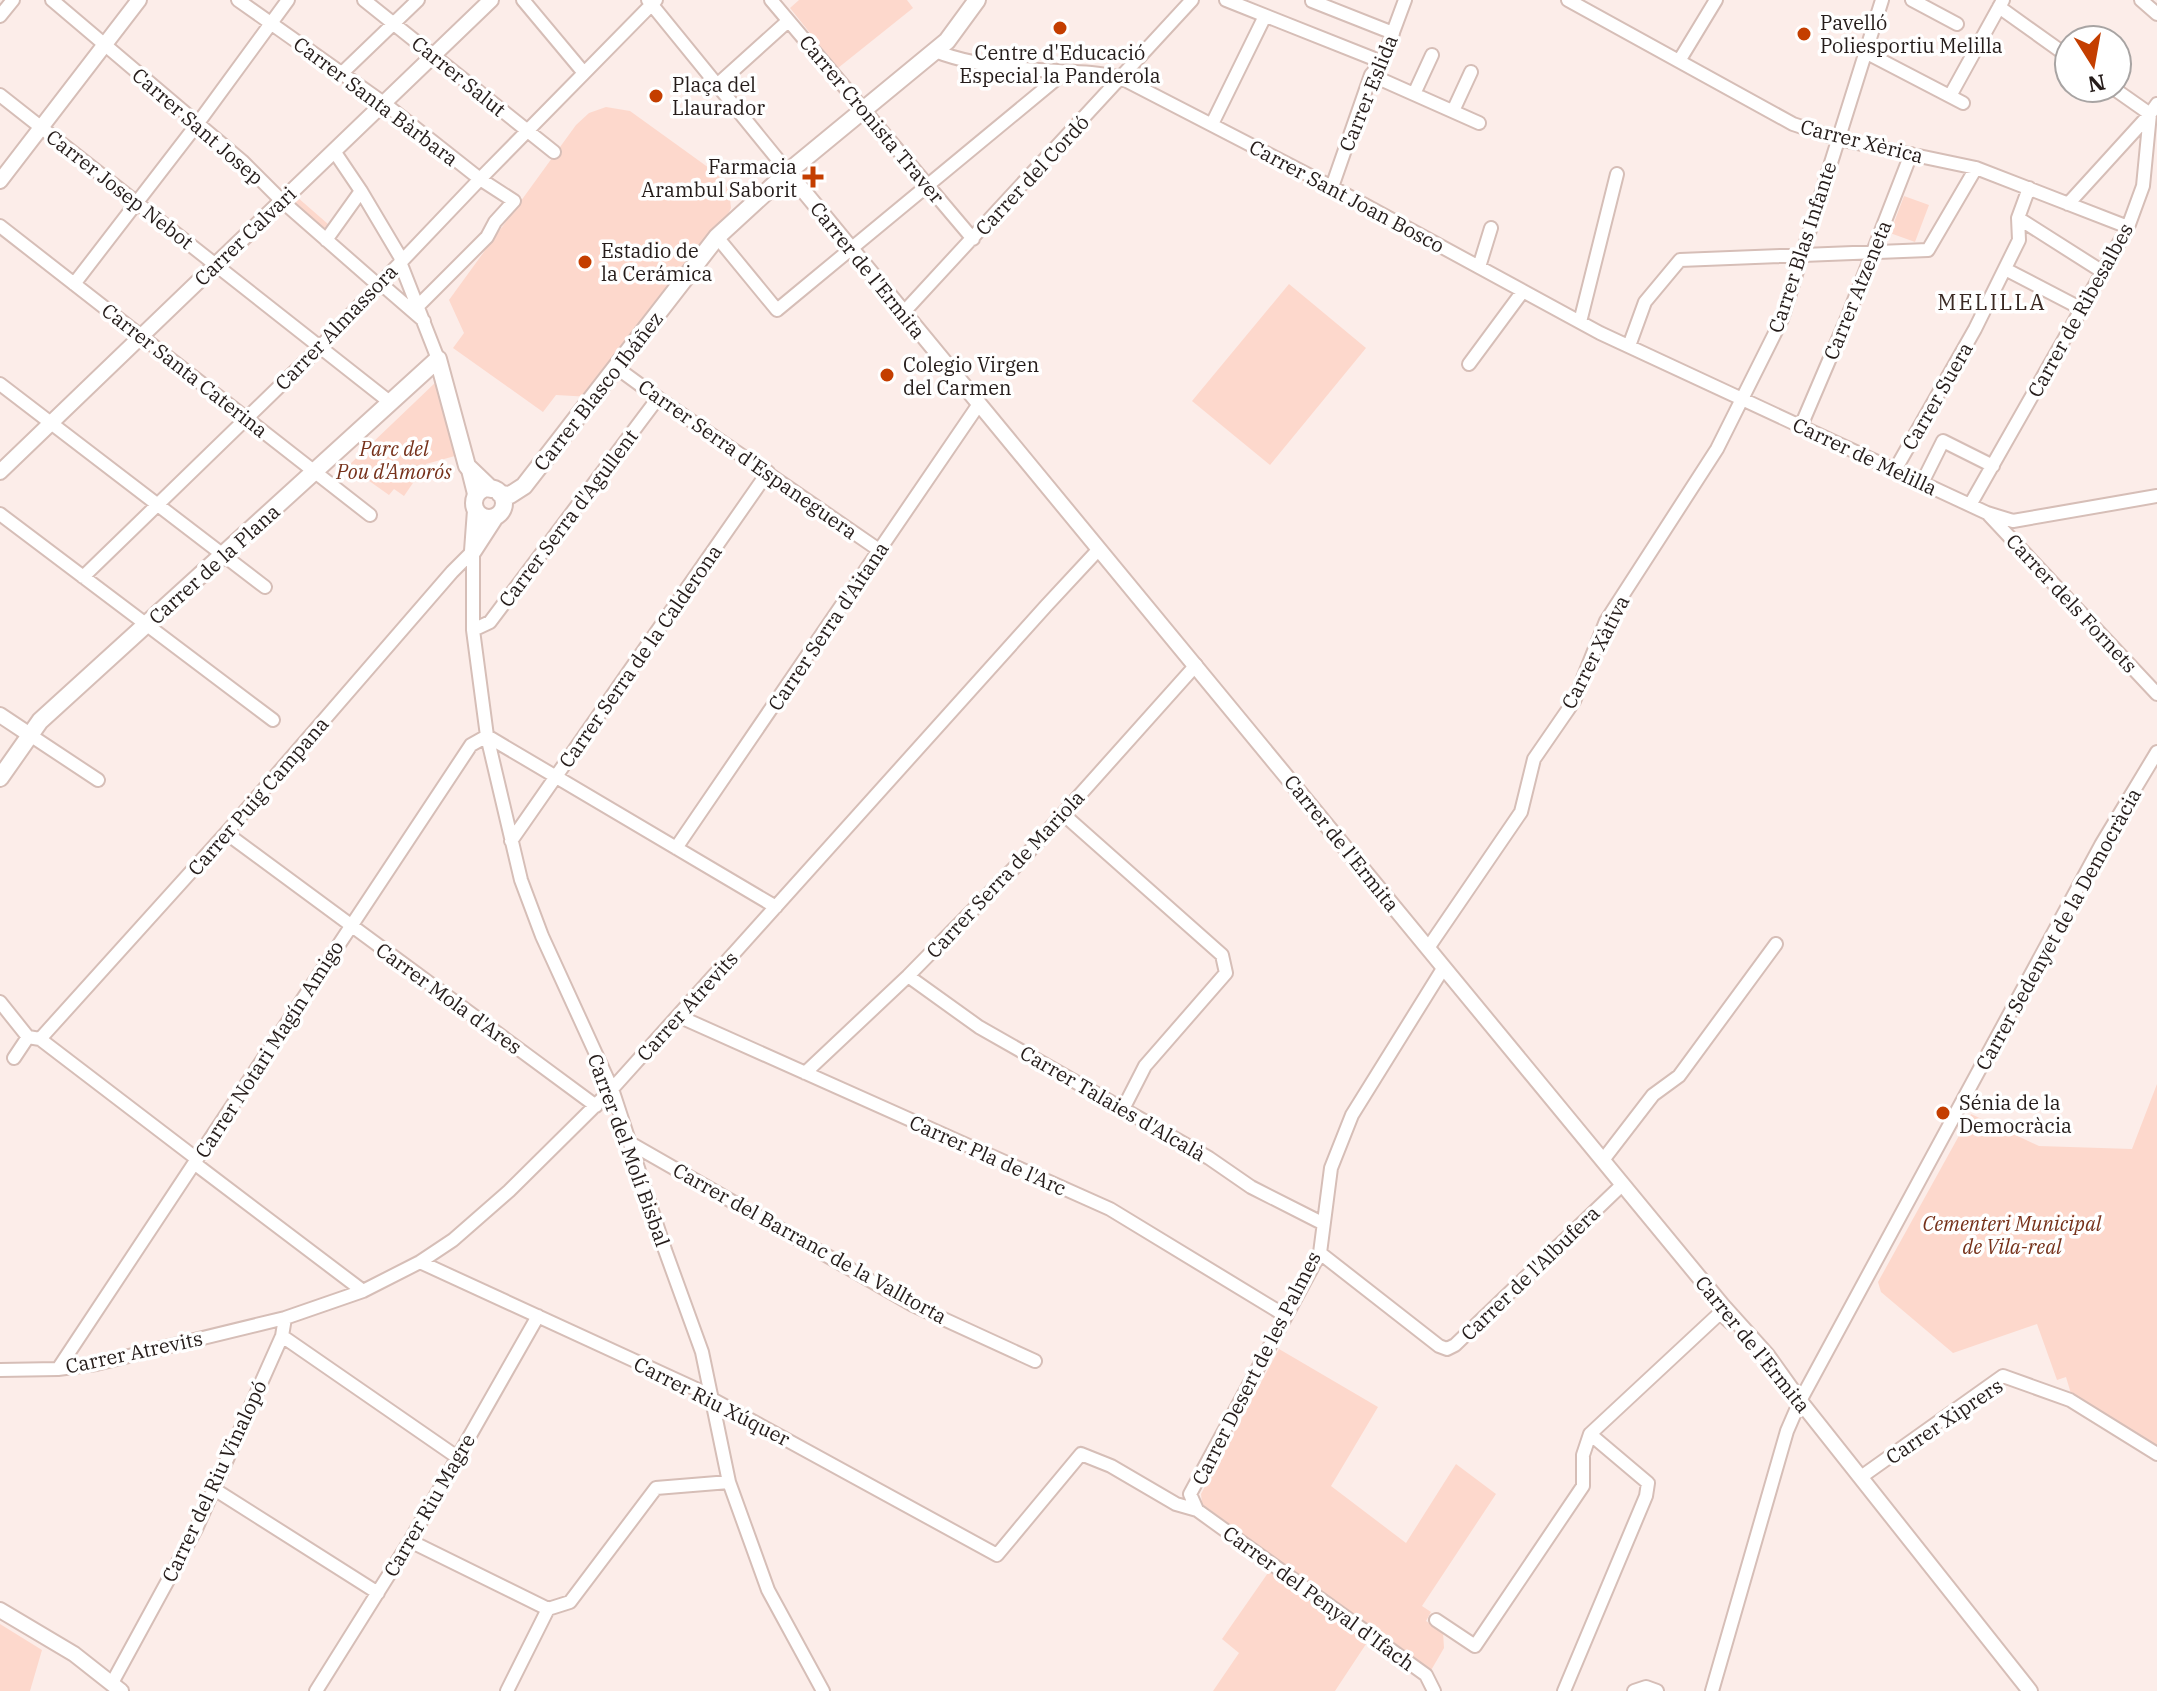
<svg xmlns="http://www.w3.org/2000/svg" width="2157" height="1691" font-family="'IBM Plex Serif',serif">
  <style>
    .green { fill: #fdd8cc }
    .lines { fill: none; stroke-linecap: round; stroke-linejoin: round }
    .minor-casing { stroke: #d6beb7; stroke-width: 16 }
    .tertiary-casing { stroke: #d6beb7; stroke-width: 18 }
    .secondary-casing { stroke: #d6beb7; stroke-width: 20 }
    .minor { stroke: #fff; stroke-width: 12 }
    .tertiary { stroke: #fff; stroke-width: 14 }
    .secondary { stroke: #fff; stroke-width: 16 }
    .poi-dot { fill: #c43e00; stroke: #fff; stroke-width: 3 }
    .labels { text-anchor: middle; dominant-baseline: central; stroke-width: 7; stroke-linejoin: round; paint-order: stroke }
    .poi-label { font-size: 20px; fill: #251c1a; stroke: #fff; text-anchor: start }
    .street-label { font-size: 20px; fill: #251c1a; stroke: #fff }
    .park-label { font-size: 20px; font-style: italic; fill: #76311a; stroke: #fff }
    .neighbourhood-label { font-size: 22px; letter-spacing: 2px; fill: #3a2923; stroke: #fff }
  </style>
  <rect width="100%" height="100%" fill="#fcede9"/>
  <path class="green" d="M799,0H907L913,8L838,68L790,8Z
    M606,107L630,111L716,173L729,190L731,208L723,225L591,397L556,395L543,412L453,348L464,333L449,300L576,125L589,113Z
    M1904,196L1929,205L1915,242L1890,233Z
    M297,197L328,224L323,232L293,204Z
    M1289,284L1366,348L1270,465L1192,401Z
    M437,381L455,456L426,464L404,496L394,489L389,495L348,466Z
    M2157,1084V1450L2072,1397L2066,1377L2057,1380L2037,1324L1953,1353L1881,1292L1878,1282L1971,1114L2039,1146L2132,1149Z
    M1279,1349L1378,1407L1331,1486L1406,1543L1456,1464L1496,1494L1422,1606L1431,1612L1426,1621L1443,1632L1444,1648L1430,1672L1202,1504L1201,1494Z
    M1270,1570L1368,1641L1335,1691H1213L1239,1653L1222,1639Z
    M0,1624L42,1650L30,1691H0Z"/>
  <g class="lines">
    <g class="minor-casing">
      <path id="minor" d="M52,0L242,161L282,201L378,285L387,289L424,321
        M238,0L385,104L480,179L514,201L495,222L487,237L418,306
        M364,0L554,152
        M523,0L584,73
        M648,0L788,172
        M771,0L973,239
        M1226,0L1382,62
        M1568,0L1793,124L1838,139L1976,168L2128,227
        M1912,0L1957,24
        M2141,0L2157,14
        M1312,1L1393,33
        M1999,7L2069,57
        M0,16L13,0
        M935,51C968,64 1004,68 1039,70C1067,72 1094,71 1121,78L1332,187L1600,333L1987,513L2013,521L2157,496
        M1865,52L1963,103
        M1679,61L1716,0
        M341,74L418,0
        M1371,75L1479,123
        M717,85L788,21
        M1414,94L1432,55
        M0,95L391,403
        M1950,96L2003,0
        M1453,111L1471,72
        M1212,124L1265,16
        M334,151L361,191L402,260
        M1332,187L1371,75L1382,62L1405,0
        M2068,204L2150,114L2113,88
        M2018,218L2103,272
        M0,226L370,515
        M717,237L777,310L1066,71
        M326,240L361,191
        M400,262L438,359
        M1479,267L1491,228
        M2005,269L2082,309
        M74,284L198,123L288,0
        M903,313L1192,0
        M1580,322L1617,174
        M1629,346L1645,302L1680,260L1928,250L1976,168
        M1469,364L1523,291
        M617,368L658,398L879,550
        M0,384L265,587
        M1801,426L1848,316L1911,154
        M467,466L475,498
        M1895,470L1975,329L2019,240L2018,218L2029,188
        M1922,483L1943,441L1993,466
        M1970,505L2128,227L2143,186L2150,114L2157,104
        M0,514L273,720
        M1989,515L2157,694
        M473,551V630L487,736L521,880L542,936L612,1089L665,1250L702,1352L729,1482L768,1590L823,1691
        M83,577L320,347L480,179L656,0
        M473,630L490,622L658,398
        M30,735L98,780
        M1063,814L1222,955L1226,973L1145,1066L1123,1109
        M226,833L596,1106
        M511,841L768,472
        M676,848L979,404
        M1428,948L1521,812L1534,759L1574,701L1606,621L1717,449L1782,319L1882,0
        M908,976L979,1027L1209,1158L1251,1187L1322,1223
        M0,1002L28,1037L40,1039L197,1159
        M678,1016L1110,1209L1286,1316
        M40,1039L226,833L452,572L473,551
        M14,1058L28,1037
        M805,1073L908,976L1018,864L1196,665
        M630,1143L913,1305L1035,1361
        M1603,1160L1653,1095L1679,1076L1776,944
        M194,1163L363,1291
        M1320,1253L1439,1346L1447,1349L1455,1345L1623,1184
        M420,1262L696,1389L712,1399L997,1555L1081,1454L1111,1466L1176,1504L1197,1510L1426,1675L1434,1691
        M282,1336L457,1457
        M58,1369L471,745L487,736L776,907
        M0,1370L58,1369L96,1364L285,1318L363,1291L420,1262L453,1240L509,1191L612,1089L1046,606L1099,549
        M1861,1477L2003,1376L2070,1400L2157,1454
        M214,1489L378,1593
        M1197,1510L1190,1494L1320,1253L1331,1168L1352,1115L1444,967
        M410,1541L548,1609
        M1436,1620L1475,1646L1583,1486V1455L1590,1434L1720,1313L1731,1323
        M112,1683L196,1529L282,1336L285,1318
        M316,1691L410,1541L538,1316
        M507,1691L548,1609L570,1602L656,1488L729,1482
        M1564,1691L1646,1496L1648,1483L1590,1434
        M1634,1691L1646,1687L1657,1691
        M1712,1691L1787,1431L1800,1401L2101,845L2157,752"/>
    </g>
    <g class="tertiary-casing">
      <path id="tertiary" d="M788,172L1722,1305L1767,1355L1800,1401L2030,1691
        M0,181L139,0
        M0,472L491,0
        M0,715L30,735
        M0,1610L74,1654L121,1691"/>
    </g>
    <g class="secondary-casing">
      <path id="secondary" d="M474 503a15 15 0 1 1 30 0a15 15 0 1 1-30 0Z
        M500,494L510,495L524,486L717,237L788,172L947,41L977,0
        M476,510L473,551L495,517
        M0,778L40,721L438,359L467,466L491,489"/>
    </g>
    <use href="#minor" class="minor"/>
    <use href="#tertiary" class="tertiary"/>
    <use href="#secondary" class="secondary"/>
  </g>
  <g class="poi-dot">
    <circle cx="1060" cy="28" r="8"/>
    <circle cx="1804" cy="34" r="8"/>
    <circle cx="656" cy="96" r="8"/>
    <path d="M809 165h8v8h8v8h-8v8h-8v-8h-8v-8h8z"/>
    <circle cx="585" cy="262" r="8"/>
    <circle cx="887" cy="375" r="8"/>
    <circle cx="1943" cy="1113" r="8"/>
  </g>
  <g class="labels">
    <g class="poi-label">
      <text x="1820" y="22">Pavelló<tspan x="1820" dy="23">Poliesportiu Melilla</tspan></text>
      <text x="1060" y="52" text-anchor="middle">Centre d'Educació<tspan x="1060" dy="23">Especial la Panderola</tspan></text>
      <text x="672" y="84">Plaça del<tspan x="672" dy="23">Llaurador</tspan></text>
      <text x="797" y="166" text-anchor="end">Farmacia<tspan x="797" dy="23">Arambul Saborit</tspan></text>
      <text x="601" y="250">Estadio de<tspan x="601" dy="23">la Cerámica</tspan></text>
      <text x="903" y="364">Colegio Virgen<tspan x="903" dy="23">del Carmen</tspan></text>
      <text x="1959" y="1102">Sénia de la<tspan x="1959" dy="23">Democràcia</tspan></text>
    </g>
    <g class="street-label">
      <text transform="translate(459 76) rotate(39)">Carrer Salut</text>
      <text transform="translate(1368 93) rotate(-68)">Carrer Eslida</text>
      <text transform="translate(376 101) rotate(37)">Carrer Santa Bàrbara</text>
      <text transform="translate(872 119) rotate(50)">Carrer Cronista Traver</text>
      <text transform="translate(198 126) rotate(41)">Carrer Sant Josep</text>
      <text transform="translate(1862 141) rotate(14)">Carrer Xèrica</text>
      <text transform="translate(1032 175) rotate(-47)">Carrer del Cordó</text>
      <text transform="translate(120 189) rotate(38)">Carrer Josep Nebot</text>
      <text transform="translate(1347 196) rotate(28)">Carrer Sant Joan Bosco</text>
      <text transform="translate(245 236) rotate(-44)">Carrer Calvari</text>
      <text transform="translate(1802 247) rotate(-72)">Carrer Blas Infante</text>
      <text transform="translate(868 270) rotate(51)">Carrer de l'Ermita</text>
      <text transform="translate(1857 290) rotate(-68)">Carrer Atzeneta</text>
      <text transform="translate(2080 310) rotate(-61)">Carrer de Ribesalbes</text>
      <text transform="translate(336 327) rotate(-46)">Carrer Almassora</text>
      <text transform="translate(185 370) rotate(38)">Carrer Santa Caterina</text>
      <text transform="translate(598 391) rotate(-52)">Carrer Blasco Ibáñez</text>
      <text transform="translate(1937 396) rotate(-60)">Carrer Suera</text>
      <text transform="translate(1865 456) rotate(25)">Carrer de Melilla</text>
      <text transform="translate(748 459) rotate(35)">Carrer Serra d'Espaneguera</text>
      <text transform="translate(568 518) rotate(-53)">Carrer Serra d'Agullent</text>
      <text transform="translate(214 564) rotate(-42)">Carrer de la Plana</text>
      <text transform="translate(2072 603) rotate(47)">Carrer dels Fornets</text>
      <text transform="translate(828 626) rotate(-56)">Carrer Serra d'Aitana</text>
      <text transform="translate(1595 652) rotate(-63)">Carrer Xàtiva</text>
      <text transform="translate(640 656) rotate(-55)">Carrer Serra de la Calderona</text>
      <text transform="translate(258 796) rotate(-49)">Carrer Puig Campana</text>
      <text transform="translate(1342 843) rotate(51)">Carrer de l'Ermita</text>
      <text transform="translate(1005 874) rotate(-47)">Carrer Serra de Mariola</text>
      <text transform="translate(2058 929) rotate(-61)">Carrer Sedenyet de la Democràcia</text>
      <text transform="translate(449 998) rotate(36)">Carrer Mola d'Ares</text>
      <text transform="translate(687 1006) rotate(-48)">Carrer Atrevits</text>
      <text transform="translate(269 1049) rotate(-57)">Carrer Notari Magín Amigo</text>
      <text transform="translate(1113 1103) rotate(30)">Carrer Talaies d'Alcalà</text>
      <text transform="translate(629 1150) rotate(70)">Carrer del Molí Bisbal</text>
      <text transform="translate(988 1155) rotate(24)">Carrer Pla de l'Arc</text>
      <text transform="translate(810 1243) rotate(29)">Carrer del Barranc de la Valltorta</text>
      <text transform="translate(1530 1273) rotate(-44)">Carrer de l'Albufera</text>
      <text transform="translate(1753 1344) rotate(51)">Carrer de l'Ermita</text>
      <text transform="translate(134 1352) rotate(-12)">Carrer Atrevits</text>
      <text transform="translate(1256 1368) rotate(-63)">Carrer Desert de les Palmes</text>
      <text transform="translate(712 1401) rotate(27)">Carrer Riu Xúquer</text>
      <text transform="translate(1944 1421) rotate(-34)">Carrer Xiprers</text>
      <text transform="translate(214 1481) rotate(-65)">Carrer del Riu Vinalopó</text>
      <text transform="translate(429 1505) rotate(-60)">Carrer Riu Magre</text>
      <text transform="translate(1319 1598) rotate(36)">Carrer del Penyal d'Ifach</text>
    </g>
    <g class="park-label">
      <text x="394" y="448">Parc del<tspan x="394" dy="23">Pou d'Amorós</tspan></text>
      <text x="2012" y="1223">Cementeri Municipal<tspan x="2012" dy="23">de Vila-real</tspan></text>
    </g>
    <g class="neighbourhood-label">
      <text x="1992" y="301">MELILLA</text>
    </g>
  </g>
  <g transform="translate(2093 64) rotate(169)"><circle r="38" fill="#ffffff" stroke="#a8a4a3" stroke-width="2"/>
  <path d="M0-6L14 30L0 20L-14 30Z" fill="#c43e00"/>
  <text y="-12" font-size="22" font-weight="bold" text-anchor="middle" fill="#251c1a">N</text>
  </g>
</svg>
